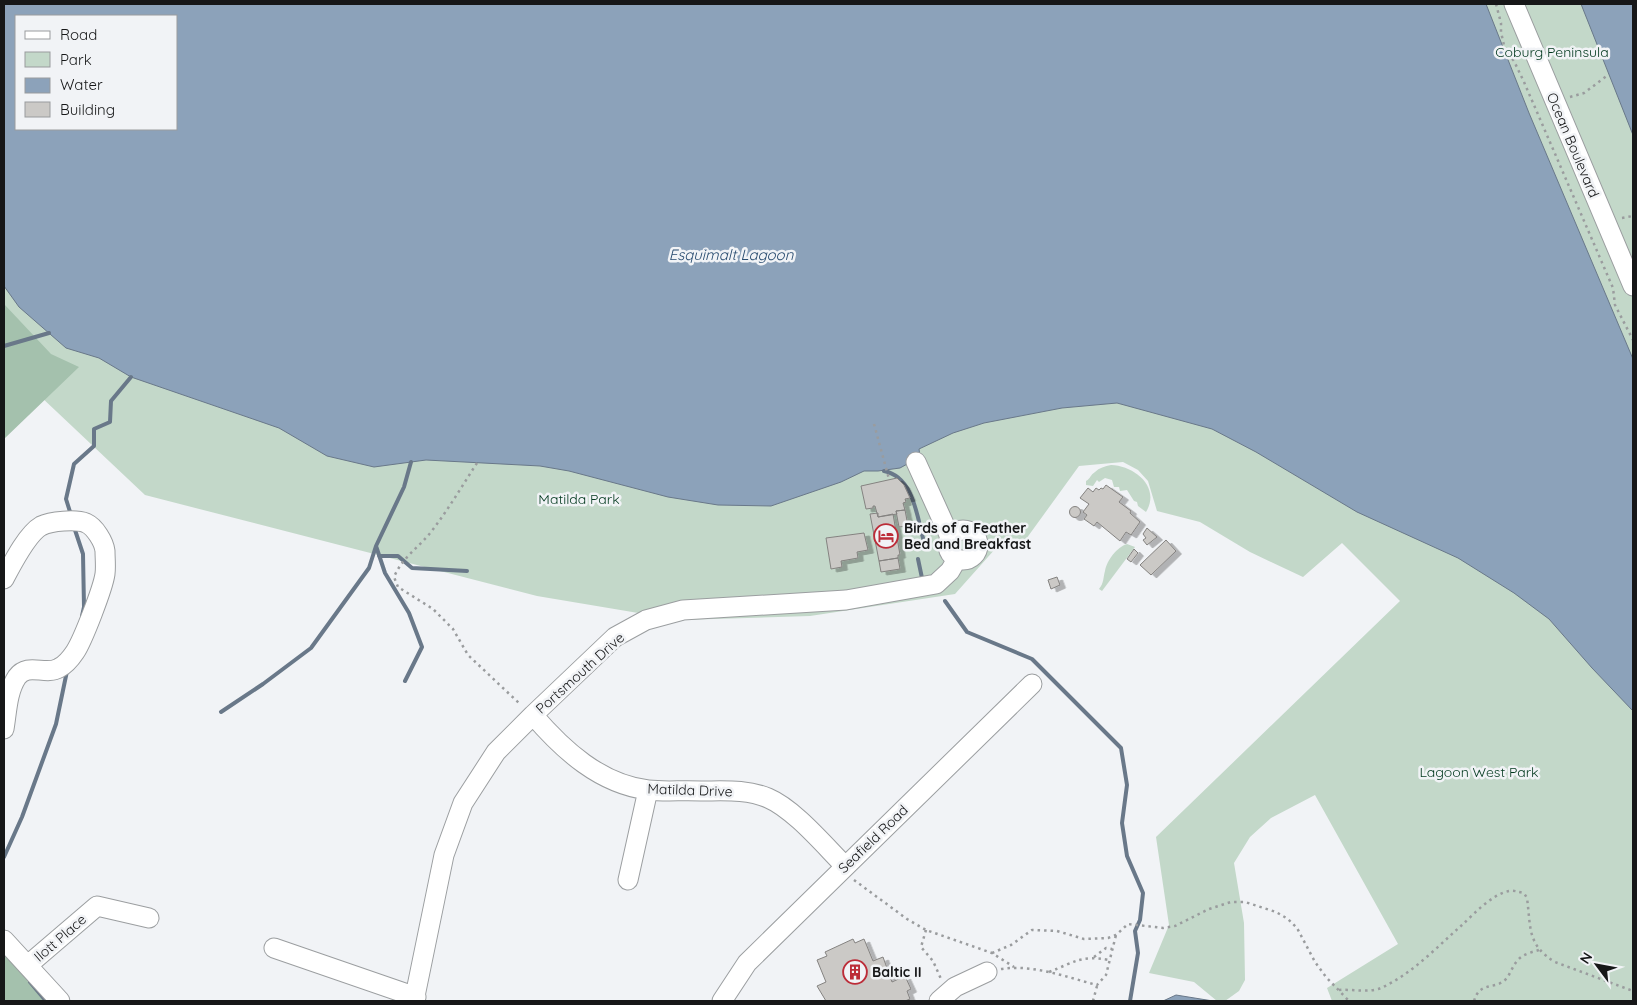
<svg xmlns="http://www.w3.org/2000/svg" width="1637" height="1005" font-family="Quicksand,sans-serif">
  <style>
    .green { fill: #c3d8c9; fill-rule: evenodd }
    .forest { fill: #a4c1ad }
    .water { fill: #8ca2ba; stroke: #697889; fill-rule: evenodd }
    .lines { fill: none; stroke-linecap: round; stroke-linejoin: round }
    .stream { stroke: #697889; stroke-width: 4 }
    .building { fill: #cbc9c6; stroke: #848280; filter: url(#shadow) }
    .minor-casing { stroke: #9b9ea0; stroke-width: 21 }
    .path { stroke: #9a9c9e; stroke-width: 2.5; stroke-dasharray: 2.5 4; stroke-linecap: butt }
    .minor { stroke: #fff; stroke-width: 19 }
    .labels { text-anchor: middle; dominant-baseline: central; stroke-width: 5; stroke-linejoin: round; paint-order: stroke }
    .park-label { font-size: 14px; fill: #01381d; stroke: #f1f3f6 }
    .street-label { font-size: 14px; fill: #161718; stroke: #f1f3f6 }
    .poi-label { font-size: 14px; font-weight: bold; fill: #161718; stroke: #f1f3f6; text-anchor: start }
    .water-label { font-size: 15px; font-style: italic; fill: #294c70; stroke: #f1f3f6 }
  </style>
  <defs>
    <filter id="shadow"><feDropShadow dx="5.5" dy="3" stdDeviation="0" flood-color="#0004"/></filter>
  </defs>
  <rect width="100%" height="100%" fill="#f1f3f6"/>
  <path class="green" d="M4,4H1633V1001H1332L1327,988L1398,944L1315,795L1271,818L1250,837L1234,863L1244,923L1245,980L1239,991L1225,1001H1217L1194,982L1149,973L1169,925L1156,837L1400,601L1342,543L1303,577L1250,552L1200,522L1157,511L1148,481L1138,470L1123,462L1079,466L1021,546L996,548L955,594L810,616L680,620L537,596L145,495L4,362ZM16,16H176V129H16Z
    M1111,465C1135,466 1161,487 1146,512L1138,506L1137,502L1134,501L1127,490L1120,491L1119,487H1114L1112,480L1105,478L1099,482L1097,480L1093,486L1086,485V481C1091,478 1090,475 1095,472C1099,468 1105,466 1111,465Z
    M1127,544L1135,547L1102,591L1099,589C1104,583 1103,578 1105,571C1107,560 1117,547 1127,544Z"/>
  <path class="forest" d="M4,304L51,354L79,367L4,439Z
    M4,953L51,1001H4Z"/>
  <path class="water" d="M4,4H1486L1529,113L1633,359V711L1592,668L1549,619L1514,593L1458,558L1357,512L1256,452L1212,429L1117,403L1062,408L984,423L953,433L919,449L920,457L900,468L878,471H864L841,482L771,506L718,505L668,497L569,471L540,466L426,460L374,467L327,456L279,428L131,377L99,358L66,348L19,307L4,286ZM16,16H176V129H16Z
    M1581,4H1633V135Z
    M1176,995L1213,1001H1163Z"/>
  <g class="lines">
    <path class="stream" d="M4,346L49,333
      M884,471C914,477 917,517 924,542
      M71,515L66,499L74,464L94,446V429L110,422L111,401L131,377
      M74,527L83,554L84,607L82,616
      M379,556H398L412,568L467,571
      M918,559L922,578
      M945,601L967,632L1032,659L1121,748L1127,785L1122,823L1127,856L1143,893L1140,920L1135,931L1138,953L1130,1001
      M405,681L422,647L409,613L385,573L376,546L404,487L411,462
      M221,712L263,684L311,648L369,568L376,546
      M4,857L22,817L56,724L67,671
      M30,982L46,1001"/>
  </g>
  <path class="building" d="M897,478L904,485L910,498L905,499L906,502L903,503L905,510L896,511L897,514L878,517L875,506H873V508L866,509L861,486Z
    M1106,485L1123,497L1119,502L1131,511L1130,513L1140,522L1131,535L1126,532L1120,541L1097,522L1094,526L1084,519L1087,515L1083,512L1089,504L1080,498L1088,488L1093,492L1096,488L1099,490L1101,488L1103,489Z
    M1069.5 512a5.5 5.5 0 1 1 11 0a5.5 5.5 0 1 1-11 0Z
    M905,510L908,526L899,527L896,511Z
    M878,513V517L893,514L900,555H898V558L879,561L870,514Z
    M1147,528L1157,537L1147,545L1143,540L1146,538L1143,534Z
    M864,533L868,550L857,552L858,558L841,561L842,567L831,569L826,538Z
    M1166,540L1176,551L1151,575L1140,565Z
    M1134,549L1138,553L1131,562L1127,559Z
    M898,558L900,569L881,572L879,561Z
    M1057,577L1060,585L1051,589L1048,580Z
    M853,939L855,943L864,939L873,961L883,957L892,982L905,976L911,989L907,991L910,999L905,1001H826L817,986L826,982L817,960L827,956L825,952Z"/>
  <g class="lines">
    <g class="minor-casing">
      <path id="minor" d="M1514,4L1633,286
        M916,462L950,537
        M948 545a15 15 0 1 1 30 0a15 15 0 1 1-30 0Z
        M4,579C12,564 27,534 41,526C51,521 76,519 86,523C95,527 104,542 105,551C105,558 106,567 105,574C103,588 83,640 75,652C71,658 65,665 59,668C45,676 28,662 17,677C7,692 7,712 4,729
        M533,715C563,750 600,784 648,790C665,792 683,790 701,791C724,791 747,789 768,798C794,809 824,845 845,866
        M628,880L648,790
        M4,940L60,1001
        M274,948L416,997
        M28,965L97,906L149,918
        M414,1001L444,855L463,803L496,752L533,715L615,637L646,620L683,610L846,600L936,584L950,571L957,559
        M722,1001L747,963L1032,684
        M939,1001L955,987L987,972"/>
    </g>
    <path class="path" d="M1496,4L1501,23V32L1505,50L1514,61L1524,82L1613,288L1615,305L1633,340
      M1570,97L1584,93L1608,75
      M1622,218L1633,216
      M874,424L889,479
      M477,463C462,486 448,510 431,532C418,548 402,558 394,577L398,587L433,609L453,629L468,655L521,705
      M854,880L907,919L926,930L992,953L1014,967
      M926,930L921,947L933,961L941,979
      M992,953L1011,945L1032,930L1057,931L1084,939L1108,938L1116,935L1128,924L1163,928L1175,926L1209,909L1231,902H1245L1276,912L1288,919L1297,928L1315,962L1326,977L1349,1001
      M1094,957L1106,948L1112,949
      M1001,969C1033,964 1066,977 1097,985L1106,975L1116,935
      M1049,972C1075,962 1080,955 1109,960
      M1339,990C1352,989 1369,993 1381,988C1412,974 1437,947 1462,925C1475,913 1491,895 1509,891C1514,890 1518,892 1524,893L1527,898C1531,928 1527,945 1555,962L1633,991
      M1093,1001L1097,986
      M1474,1001C1480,981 1494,990 1505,980C1511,974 1512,966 1518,960C1523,954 1532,952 1539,950"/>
    <use href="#minor" class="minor"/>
  </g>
  <defs>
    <g id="hotel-ring" transform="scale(1.25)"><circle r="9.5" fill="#f1f3f6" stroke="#bc2c38" stroke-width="1.5"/><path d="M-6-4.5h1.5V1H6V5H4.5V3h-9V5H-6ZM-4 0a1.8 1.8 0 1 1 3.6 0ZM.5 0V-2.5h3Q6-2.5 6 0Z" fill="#bc2c38"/></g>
    <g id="building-ring" transform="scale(1.25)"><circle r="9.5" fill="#f1f3f6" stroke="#bc2c38" stroke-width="1.5"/><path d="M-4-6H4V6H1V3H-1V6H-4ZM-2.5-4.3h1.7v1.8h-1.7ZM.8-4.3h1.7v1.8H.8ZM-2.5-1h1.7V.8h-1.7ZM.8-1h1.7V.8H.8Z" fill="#bc2c38"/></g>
  </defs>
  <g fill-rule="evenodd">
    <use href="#hotel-ring" x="886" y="536"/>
    <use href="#building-ring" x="855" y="972"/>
  </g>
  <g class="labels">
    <g class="park-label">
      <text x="1552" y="52">Coburg Peninsula</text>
      <text x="579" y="499">Matilda Park</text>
      <text x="1479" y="772">Lagoon West Park</text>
    </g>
    <g class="street-label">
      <text transform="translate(1573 145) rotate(67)">Ocean Boulevard</text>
      <text transform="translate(580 673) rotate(-42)">Portsmouth Drive</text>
      <text transform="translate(690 790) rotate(2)">Matilda Drive</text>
      <text transform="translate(873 839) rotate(-44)">Seafield Road</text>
      <text transform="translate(60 938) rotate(-41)">Ilott Place</text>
    </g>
    <g class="poi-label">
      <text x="904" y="528">Birds of a Feather<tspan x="904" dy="16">Bed and Breakfast</tspan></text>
      <text x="872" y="972">Baltic II</text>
    </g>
    <g class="water-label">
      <text x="731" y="254">Esquimalt Lagoon</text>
    </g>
  </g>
  <rect width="1637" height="1005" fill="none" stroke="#161718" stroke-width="10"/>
  <rect x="15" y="15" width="162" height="115" fill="#f1f3f6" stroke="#999b9d"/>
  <rect x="25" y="31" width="25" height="8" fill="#ffffff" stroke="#999b9d"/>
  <text x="60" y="40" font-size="15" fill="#161718">Road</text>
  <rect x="25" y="52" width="25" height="15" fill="#c3d8c9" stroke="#999b9d"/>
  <text x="60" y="65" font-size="15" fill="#161718">Park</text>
  <rect x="25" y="78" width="25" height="15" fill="#8ca2ba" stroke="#999b9d"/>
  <text x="60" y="90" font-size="15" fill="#161718">Water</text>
  <rect x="25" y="102" width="25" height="15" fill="#cbc9c6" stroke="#999b9d"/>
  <text x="60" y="115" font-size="15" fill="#161718">Building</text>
  <g transform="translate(1597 965) rotate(302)" stroke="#f1f3f6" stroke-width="4" paint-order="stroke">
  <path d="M0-4L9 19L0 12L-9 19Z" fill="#161718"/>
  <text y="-8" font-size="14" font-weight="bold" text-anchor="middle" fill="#161718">N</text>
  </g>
</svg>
